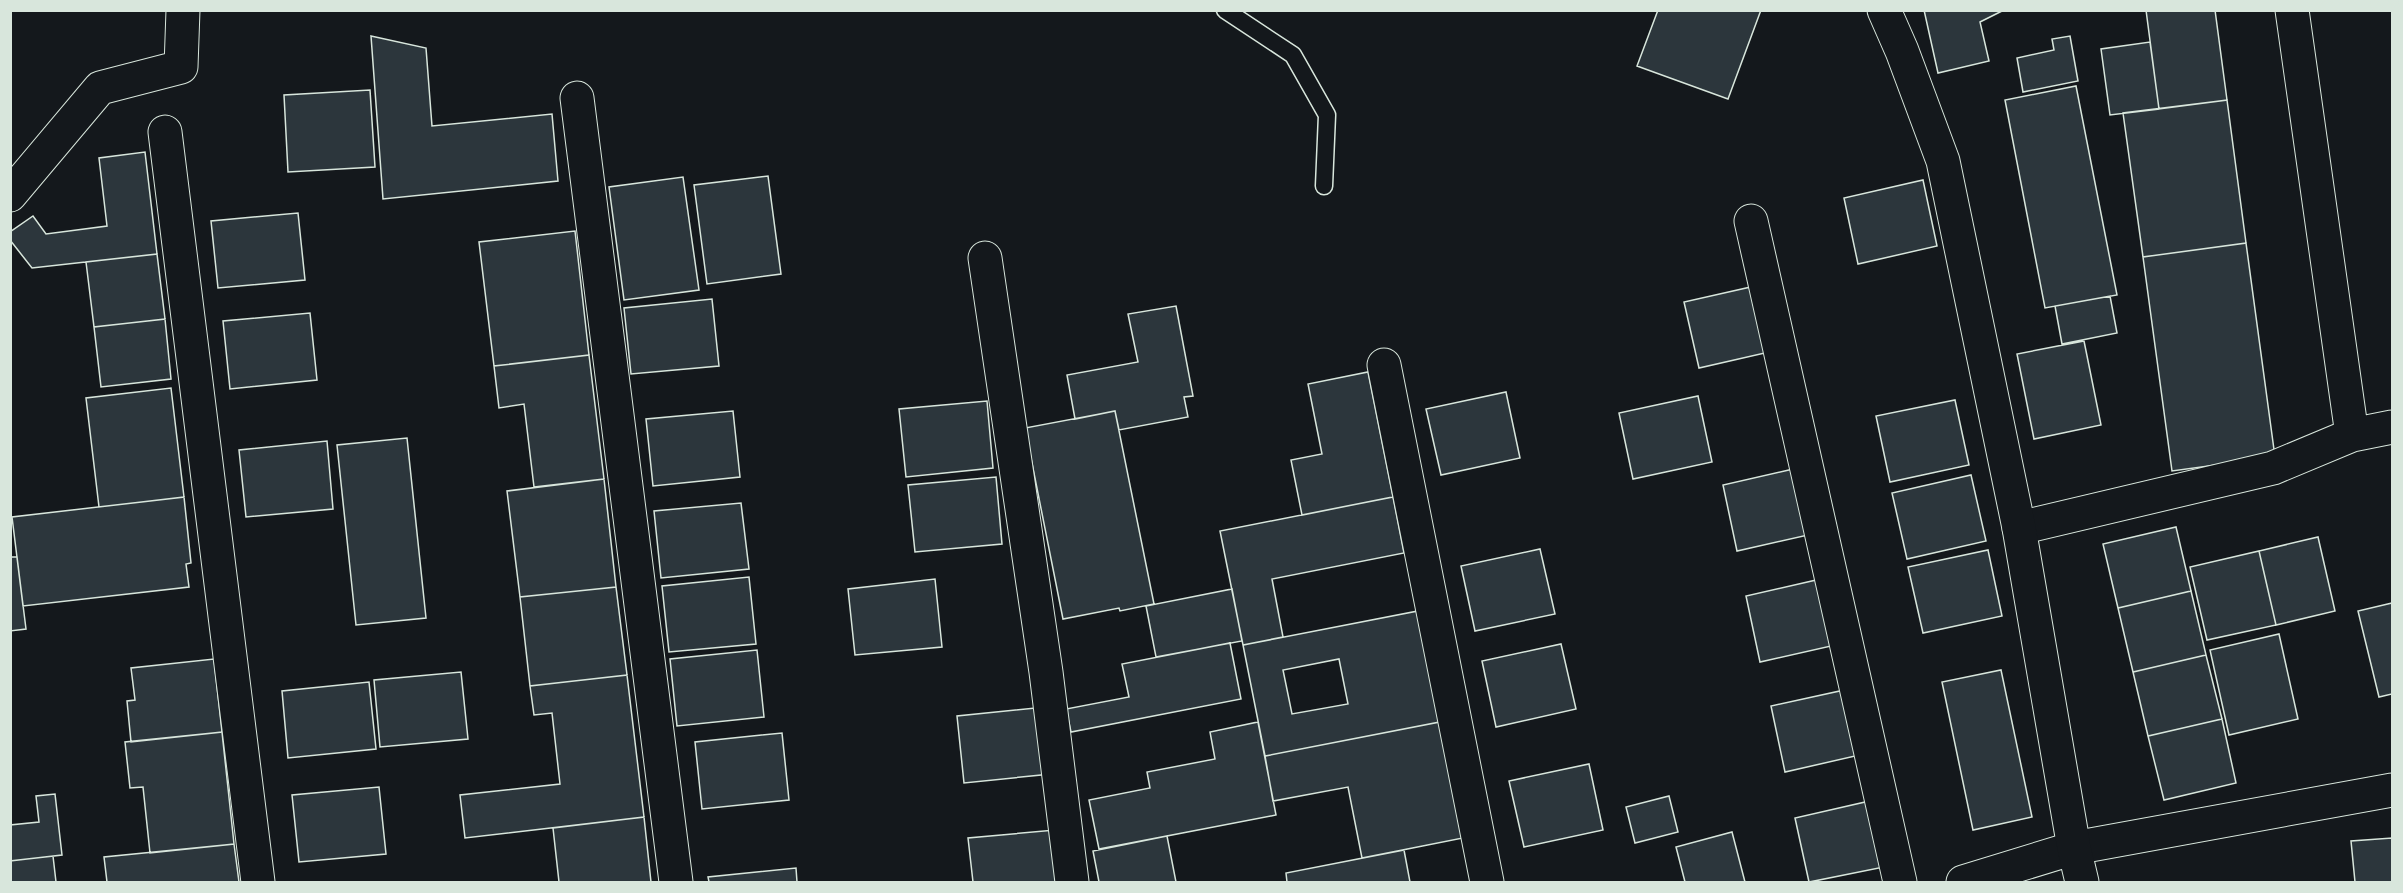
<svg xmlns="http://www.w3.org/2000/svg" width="2403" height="893" font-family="'Golos Text',sans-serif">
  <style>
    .building { fill: #2c363c; stroke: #d8e6dc; stroke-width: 1.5; fill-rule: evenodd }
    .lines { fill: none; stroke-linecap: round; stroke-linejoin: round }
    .lane-casing { stroke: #d8e6dc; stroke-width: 19 }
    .street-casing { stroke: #d8e6dc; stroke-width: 35 }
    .secondary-casing { stroke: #d8e6dc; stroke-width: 35 }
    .lane { stroke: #14181c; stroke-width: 16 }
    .street { stroke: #14181c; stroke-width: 33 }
    .secondary { stroke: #14181c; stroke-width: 33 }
  </style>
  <rect width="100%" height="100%" fill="#14181c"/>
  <path class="building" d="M1658,10H1761L1728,99L1637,66Z
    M1924,10H2004L1980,22L1989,61L1938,73Z
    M2146,10H2215L2227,100L2159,109Z
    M371,36L426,48L432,126L552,114L558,181L383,199Z
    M2070,36L2078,81L2023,92L2017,58L2054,50L2052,39Z
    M2150,42L2159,109L2110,115L2101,49Z
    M2076,86L2117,295L2045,308L2005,100Z
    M370,90L375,167L288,172L284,95Z
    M2227,100L2246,243L2143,257L2123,113Z
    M145,152L157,254L32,268L10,240V232L33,216L46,234L107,226L99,158Z
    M768,176L781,274L707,284L694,185Z
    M683,177L699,290L624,300L609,187Z
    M1923,180L1937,246L1858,264L1844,198Z
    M298,213L305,280L218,288L211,221Z
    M575,231L589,355L494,366L479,242Z
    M2246,243L2275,457L2172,471L2143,257Z
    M157,254L165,319L94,327L86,262Z
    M1764,284L1778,350L1699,368L1684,302Z
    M2110,296L2117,333L2062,344L2055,306Z
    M712,299L719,366L631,374L624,308Z
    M1176,306L1193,396L1184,397L1188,417L1119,430L1115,411L1075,419L1067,375L1138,362L1128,314Z
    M310,313L317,380L230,389L223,321Z
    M165,319L171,379L101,387L94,327Z
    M2084,341L2101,425L2034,439L2017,354Z
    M589,355L604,479L534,487L524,404L499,408L494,366Z
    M1368,372L1393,497L1302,515L1291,460L1322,454L1308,384Z
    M171,388L184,497L99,507L86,398Z
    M1506,392L1520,458L1441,475L1426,409Z
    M1698,396L1712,462L1633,479L1619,413Z
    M1955,400L1969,465L1890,482L1876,416Z
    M987,401L993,468L906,477L899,409Z
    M733,411L740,477L653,486L646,419Z
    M1115,411L1154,604L1120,611L1119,608L1063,619L1025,428Z
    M407,438L426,618L356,625L337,445Z
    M327,441L333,509L246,517L239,450Z
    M1802,467L1817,533L1737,551L1723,485Z
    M1971,475L1986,541L1907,559L1892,493Z
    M996,477L1002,544L915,552L908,485Z
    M604,479L616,587L520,597L507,491Z
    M184,497L191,563L186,564L189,587L23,606L12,517Z
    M1393,497L1404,553L1272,579L1283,637L1243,645L1220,531Z
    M741,503L749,569L661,578L654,511Z
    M2176,527L2191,591L2118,608L2103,544Z
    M2318,537L2335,611L2276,625L2259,551Z
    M1540,549L1555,614L1475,631L1461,566Z
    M1988,550L2002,616L1923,633L1908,567Z
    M2259,551L2276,625L2207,640L2190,567Z
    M10,557H17L26,629L10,631Z
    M749,577L756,644L669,652L662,586Z
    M1825,578L1840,644L1760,662L1746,596Z
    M935,579L942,647L855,655L848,589Z
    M616,587L627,675L530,686L520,597Z
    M1232,589L1242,641L1156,657L1146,606Z
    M2191,591L2206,655L2133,672L2118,608Z
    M2392,603V694L2379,697L2358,611Z
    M1418,611L1440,722L1265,756L1243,645ZM1339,659L1348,704L1292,714L1283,670Z
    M2279,634L2298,719L2229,735L2210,650Z
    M1230,643L1241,699L1071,732L1066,709L1129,697L1122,664Z
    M1561,644L1576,709L1496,727L1482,661Z
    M757,650L764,717L677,726L670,659Z
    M2206,655L2222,719L2148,736L2133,672Z
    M214,659L222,732L131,742L127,701L135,700L131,668Z
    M2001,670L2032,817L1973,830L1942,682Z
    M461,672L468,739L380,747L374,680Z
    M627,675L644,817L465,838L460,795L560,784L552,713L534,715L530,686Z
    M369,682L376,749L288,758L282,691Z
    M1849,689L1864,754L1785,772L1771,706Z
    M1045,707L1051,774L964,783L957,716Z
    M2222,719L2236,783L2164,800L2148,736Z
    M1258,722L1276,815L1099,849L1089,800L1150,788L1147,772L1215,759L1210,732Z
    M1440,722L1463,838L1362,858L1348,787L1273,801L1265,756Z
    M222,732L234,844L150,853L143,787L130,788L125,742Z
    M782,733L789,800L702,809L695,742Z
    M1589,764L1603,830L1524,847L1509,781Z
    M379,787L386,854L299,862L292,795Z
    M55,794L62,855L10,861V825L39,822L36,796Z
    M1669,796L1678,832L1635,843L1626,807Z
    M1874,800L1889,866L1809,882L1795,818Z
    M644,817L651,882H559L553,828Z
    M1055,830L1061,882H973L968,838Z
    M1732,832L1745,882H1685L1676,847Z
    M1167,836L1176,882H1099L1093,851Z
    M2392,838V882H2355L2351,841Z
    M234,844L239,882H107L104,857Z
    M1404,850L1410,882H1287L1286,873Z
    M53,856L56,882H10V861Z
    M796,868L797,882H709L708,877Z"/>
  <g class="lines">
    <g class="lane-casing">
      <path id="lane" d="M1225,10L1293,55L1327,115L1324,186"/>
    </g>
    <g class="street-casing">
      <path id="street" d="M2292,10L2352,435
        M577,98L676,882
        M165,132L258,882
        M10,195L100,88L181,67L183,10
        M1751,221L1900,882
        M985,258L1046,672L1072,882
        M1384,365L1487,882
        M2019,528L2273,468L2352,435L2392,427
        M1963,882L2074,848L2392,790"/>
    </g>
    <g class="secondary-casing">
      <path id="secondary" d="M1884,10L1902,51L1943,161L2019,528L2074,848L2082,882"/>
    </g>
    <use href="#lane" class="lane"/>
    <use href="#street" class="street"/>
    <use href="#secondary" class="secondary"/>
  </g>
  <rect width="2403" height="893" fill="none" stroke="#d8e6dc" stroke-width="24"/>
</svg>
